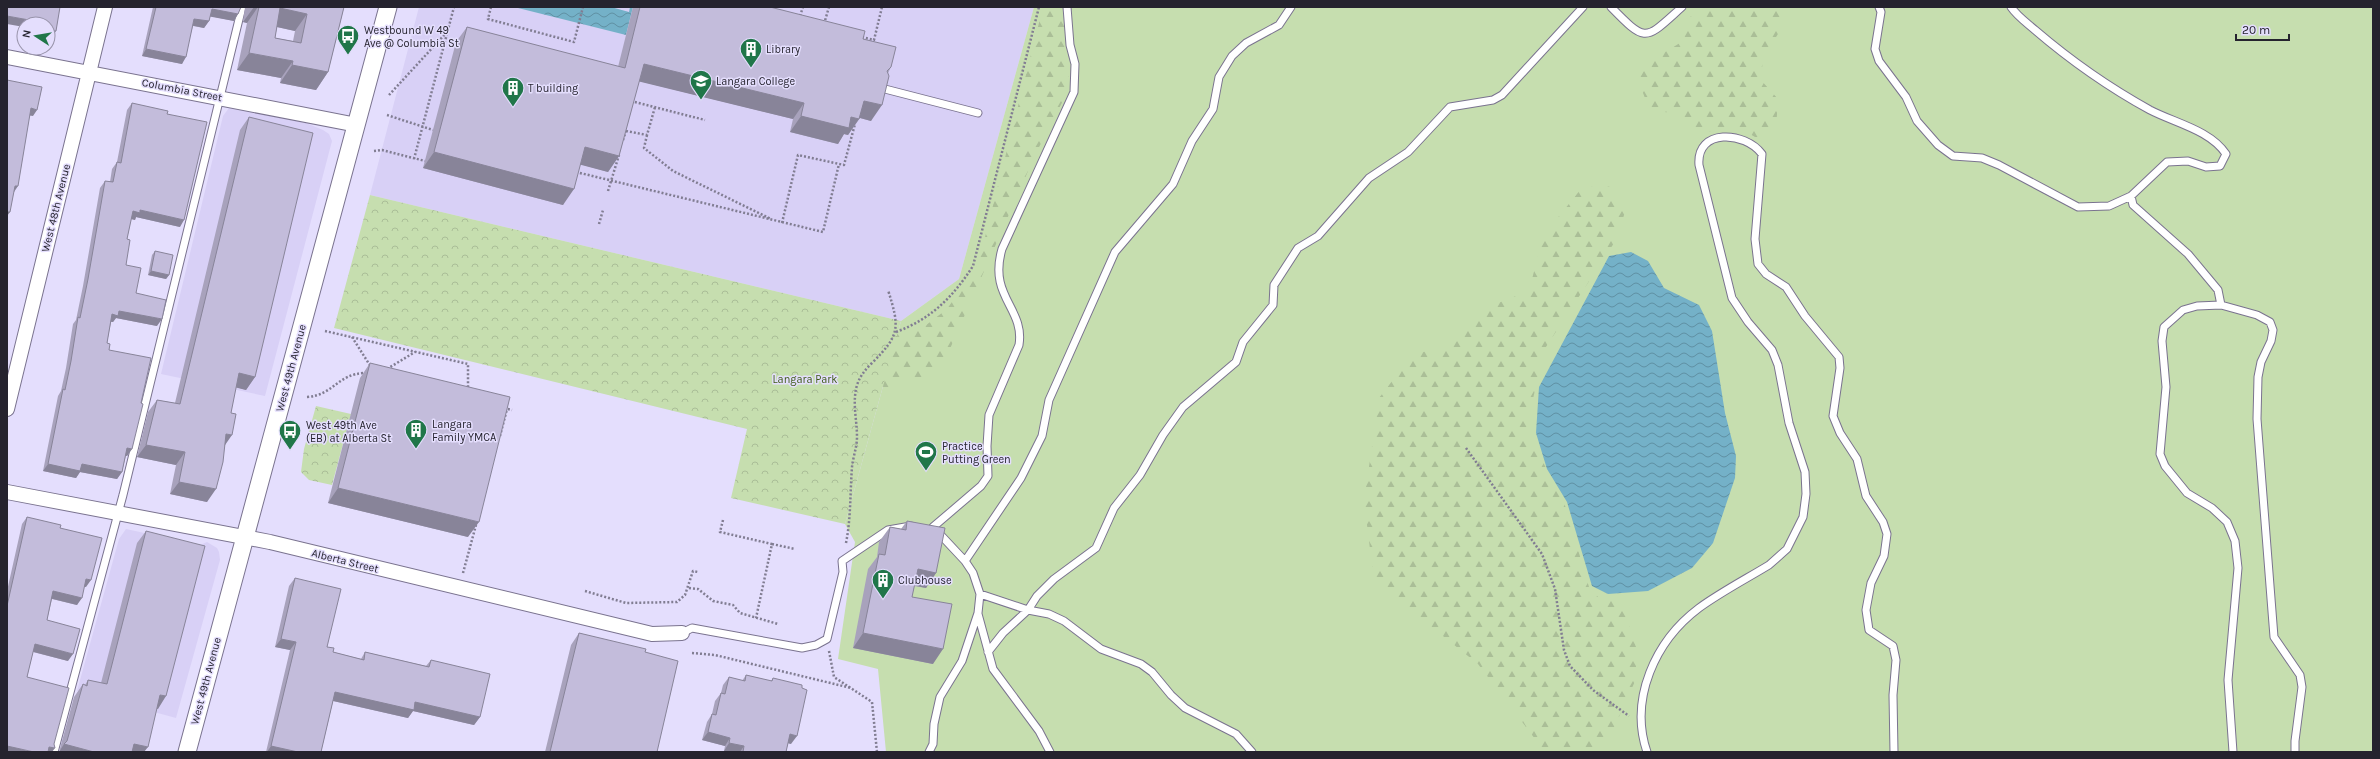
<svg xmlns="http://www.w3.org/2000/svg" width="2380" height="759" font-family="Karla,sans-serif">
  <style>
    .built { fill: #d8d0f6 }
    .green { fill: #c6deaf }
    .forest { fill: url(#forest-firs) }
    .park { fill: url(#park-crowns) }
    .water { fill: url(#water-waves) }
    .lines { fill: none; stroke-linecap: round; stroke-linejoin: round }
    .service-casing { stroke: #7a738f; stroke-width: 9 }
    .minor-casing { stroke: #7a738f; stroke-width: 16 }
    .tertiary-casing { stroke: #7a738f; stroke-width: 19 }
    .path { stroke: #817d92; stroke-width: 2.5; stroke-dasharray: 2 2; stroke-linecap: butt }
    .service { stroke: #fff; stroke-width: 7 }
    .minor { stroke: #fff; stroke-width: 14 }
    .tertiary { stroke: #fff; stroke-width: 17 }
    .wall { fill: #a8a2bc; fill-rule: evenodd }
    .shaded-wall { fill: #888499 }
    .building { fill: #c3bcdb; stroke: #888499; fill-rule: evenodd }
    .labels { text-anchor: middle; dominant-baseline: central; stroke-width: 3; stroke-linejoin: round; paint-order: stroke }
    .poi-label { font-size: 11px; fill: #25232e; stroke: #e4defd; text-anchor: start }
    .street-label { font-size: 11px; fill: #25232e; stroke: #e4defd }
    .park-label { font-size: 11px; fill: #3b5913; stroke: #e4defd }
  </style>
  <defs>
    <pattern id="forest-firs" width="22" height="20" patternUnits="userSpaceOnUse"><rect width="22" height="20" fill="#c6deaf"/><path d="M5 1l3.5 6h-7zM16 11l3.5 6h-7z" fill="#aabe97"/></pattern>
    <pattern id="park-crowns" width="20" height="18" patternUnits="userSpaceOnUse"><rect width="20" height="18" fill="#c6deaf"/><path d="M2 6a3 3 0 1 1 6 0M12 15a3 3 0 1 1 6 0" fill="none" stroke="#aabe97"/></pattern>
    <pattern id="water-waves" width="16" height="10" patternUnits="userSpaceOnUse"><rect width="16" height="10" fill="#74b1c8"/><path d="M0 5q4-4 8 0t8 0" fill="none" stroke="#5f90a3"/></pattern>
  </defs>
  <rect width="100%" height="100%" fill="#e4defd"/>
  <path class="built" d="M419,7H1034L959,279L901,321L370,195Z
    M229,108L306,123L323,130L329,134L332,141L265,396L161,374L223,116Z
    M126,529L200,545L207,542L217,548L219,552L220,560L176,718L77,691L119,539Z"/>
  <path class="green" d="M1034,7H2373V752H886L878,669L838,659L855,542L845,524L901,321L959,279Z"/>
  <path class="forest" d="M1043,7H1063L1069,59V89L1036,153L949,351L923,382L903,378L891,388L870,385L889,327L902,336L921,329L947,309L978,265Z
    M1708,7H1792L1785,23L1764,56L1760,79L1778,99L1776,129L1762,141L1736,126L1702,133L1677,113L1650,111L1638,80L1653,56L1667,51L1683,41L1690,17Z
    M1601,185L1610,187L1625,212L1616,240L1544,350L1526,430L1564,502L1589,587L1598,597L1627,601L1628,621L1636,647V679L1609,739L1597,752H1545L1478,664L1374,581L1364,501L1379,398L1413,354L1452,346L1490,306L1529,291L1543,236L1581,189Z"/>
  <path class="park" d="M370,195L901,321L845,524L731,498L747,429L334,328Z
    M316,406L351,414L332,485L309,480L301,472L304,449Z"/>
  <path class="water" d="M514,7H611L629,12L630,7H633L626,35Z
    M1631,252L1648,261L1664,288L1699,305L1712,331L1725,413L1736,456L1735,478L1713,543L1692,568L1648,591L1608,594L1592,586L1567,502L1547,469L1536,433L1539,387L1609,256Z"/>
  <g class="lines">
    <g class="service-casing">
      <path id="service" d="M1611,7C1647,44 1645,40 1682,7
        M1879,7L1881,12L1875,49L1879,61L1906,97L1917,121L1938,145L1953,156L1982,158L1999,165L2078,207L2109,206L2131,196L2167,162L2188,161L2206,167L2220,166L2226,154C2210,130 2175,123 2150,110C2110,88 2070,60 2035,30C2027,23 2017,16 2011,7
        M881,88L978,113
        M2131,196L2133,205L2188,254L2218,290L2221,305
        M933,527L981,486L988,476L987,446L989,415L1019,345C1025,308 988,297 1002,249L1074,92L1075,64L1070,45L1067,7
        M965,561L1021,478L1042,436L1049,400L1115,252L1173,184L1192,141L1213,109L1219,77L1232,56L1246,43L1279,25L1291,7
        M980,594L1028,610L1049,614L1064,621L1101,649L1141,664L1152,672L1171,695L1185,708L1236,734L1252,752
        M978,614L993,669L1039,731L1050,752
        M682,633L692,628L802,648L816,645L827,639L843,572L842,561L888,530L911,526
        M988,652L1003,633L1028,610L1037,596L1054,579L1096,548L1114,508L1140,475L1163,435L1183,407L1236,362L1243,342L1273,305L1274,285L1298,248L1318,236L1369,178L1408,152L1450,107L1493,100L1502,95L1583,7
        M54,752L123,495L242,7
        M929,752L933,744L934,724L940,697L962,661L978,613L980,594L973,573L965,561L936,530
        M1647,752C1629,699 1655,641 1699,608C1721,592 1746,579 1769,565L1787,549L1803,517L1806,494L1805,472L1789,423L1778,365L1772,350L1748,322L1732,298L1699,165C1696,128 1745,131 1762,154L1755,239L1758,264L1766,274L1786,287L1805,316L1839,357L1840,368L1833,416L1840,433L1857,459L1866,496L1883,522L1887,534L1884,556L1871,583L1866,610L1869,630L1893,646L1896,660L1893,695L1894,752
        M2233,752L2228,680L2238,568L2235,541L2227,522L2212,508L2187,493L2165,466L2160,454L2166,387L2162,341L2164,327L2183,310L2197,306L2221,305L2257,315L2270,322L2273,330L2271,341L2261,362L2258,377L2257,419L2274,637L2300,675L2302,687L2295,741V752"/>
    </g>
    <g class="minor-casing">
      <path id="minor" d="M7,57L357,125
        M7,409L105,7
        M7,492L270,542L652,634L682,633"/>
    </g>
    <g class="tertiary-casing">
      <path id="tertiary" d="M187,752L388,7"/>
    </g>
    <path class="path" d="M491,7L488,19L574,42L583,7
      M800,16L803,7
      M824,24L829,7
      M862,37L874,40L882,7
      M389,95L447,32
      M631,101L705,120
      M387,115L433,130
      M626,131L647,135L655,107
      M647,135L644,148L673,171L771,219
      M623,140L626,131
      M374,151L382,150L425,161
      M414,159L454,7
      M576,172L823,232L839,164
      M608,191L619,155
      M782,223L798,155L844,165L855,124
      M599,224L603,210
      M325,331L468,364V390
      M896,332C931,319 953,297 973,266L1039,7
      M352,337L371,367
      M387,369L415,352
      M307,397C334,395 337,374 365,373
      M504,408L512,410
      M500,436L507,409
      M1466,448L1542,554L1555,589L1564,650L1570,666L1593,690L1629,716
      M723,520L720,532L772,544L756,618
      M846,543C851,518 850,493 852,467C853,457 857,447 857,437C857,419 852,403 857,385C860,376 865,370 872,363C900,335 900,328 888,290
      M772,544L795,549
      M463,573L476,525
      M689,588L698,589L713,601L733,605L740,613L778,624
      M585,591L626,603L677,602L685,595L693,571L698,572
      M829,651L834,677L872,702L877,752
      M692,653L715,655L851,688"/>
    <use href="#service" class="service"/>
    <use href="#minor" class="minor"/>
    <use href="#tertiary" class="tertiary"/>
  </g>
  <path class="wall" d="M153,7H241L238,14L234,21L210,16L209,21L204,28L193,26L182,64L142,56Z
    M245,7H344L328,72L316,90L280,83L281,78L237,70L247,23L243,22ZM277,27L295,31L293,41L275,38Z
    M633,7H770L863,39L891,67L888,73L871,121L860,118L848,135L844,134L838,144L790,132L793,119L639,81L619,156L608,172L580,164L563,205L423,168L456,42L467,27L618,67Z
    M132,103L167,114L180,227L136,217L135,220L131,219L127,239L126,265L136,293L157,326L116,318L113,322H111L107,343L109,350L141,403L132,449L127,456L126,455L122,472L117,479L80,472L76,478L43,471L58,396L61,391L66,368L73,324L76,320L83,286L100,188L105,181L110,182L112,169L117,162L127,110Z
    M249,117L255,377L246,390L236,387L224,445L207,502L170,494L176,465L137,457L148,412L157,400L175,403L240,130Z
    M155,251L169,275L166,279L148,275L152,255Z
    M370,363L468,537L328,503L360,378Z
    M27,517L60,528L86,587H84L77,605L52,599L47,620L68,661L33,652L27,677L54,744L7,752V591L22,524Z
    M907,521L936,573L926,588L914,586L912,597L933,664L853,648L868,569L877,557L879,542L890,527L901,529Z
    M146,531L158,709L157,708L144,752H59L74,697L83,684L85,685L88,680L101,683L137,543Z
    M295,578L327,647L333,652L361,659L365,652L426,666L431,660L480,717L474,725L413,711L408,718L333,701L321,752H266L290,650L275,647L289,586Z
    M579,633L645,652L657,752H545L571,645Z
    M746,675L771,681L773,678L791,744L788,743L786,752H730L724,751L725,746L702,740L707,722L712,714L715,701L721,693L723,685L729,677L742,681Z"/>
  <path class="shaded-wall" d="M254,7H258L247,23L243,22Z
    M280,8L307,14L295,31L268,25Z
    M212,9L238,14L234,21L207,16Z
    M7,16L29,20L27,24H24V27L7,24Z
    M194,19L209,21L204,28L190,25Z
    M48,30L56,31L51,38L48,37Z
    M146,49L186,57L182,64L142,56Z
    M249,53L293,61L281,78L237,70Z
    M644,64L804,103L793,119L633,80Z
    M292,65L328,72L316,90L280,83Z
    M864,101L882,105L871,121L853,116Z
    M31,108L37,110L33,116L26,115Z
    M801,116L851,117L859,119L848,135L844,134L838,144L790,132Z
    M585,147L619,156L608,172L574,163Z
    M434,152L574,189L563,205L423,168Z
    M15,186H18L14,192H11Z
    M140,210L184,220L180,227L136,217L135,220L128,218L133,211Z
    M7,212H10L7,216Z
    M151,271L169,275L166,279L148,275Z
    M119,311L162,319L157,326L116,318L113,322L108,321L112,314Z
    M239,373L255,377L246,390L230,386Z
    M226,434L232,435L223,448Z
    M146,445L185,452L176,465L137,457Z
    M127,448L132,449L127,456L122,455Z
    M48,464H82L122,472L117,479L80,472L76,478L43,471Z
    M179,482L216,489L207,502L170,494Z
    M338,488L479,522L468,537L328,503Z
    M918,569L936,573L926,588L907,584Z
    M86,579L91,580L86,587L81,586Z
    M53,591L82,598L77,605L49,598Z
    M863,633L943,649L933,664L853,648Z
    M281,639L296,642L290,650L275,647Z
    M35,644L73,654L68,661L30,651Z
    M335,692L415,702L480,717L474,725L413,711L408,718L329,700Z
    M160,695L166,696L158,709L151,707Z
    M708,732L730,738L725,746L702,740Z
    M790,734L797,736L791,744L784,742Z
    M729,743L744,746L740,752H730L724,751Z
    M64,744L94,752H59Z
    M134,744L148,747L144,752H129Z
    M7,746L34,752H7Z
    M271,746L298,752H267Z
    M49,747L55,748L52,752H46Z"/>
  <path class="building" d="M7,7H60L56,31L48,30V24H28L29,20L7,16Z
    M156,7H241L238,14L212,9L209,21L194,19L186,57L146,49Z
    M259,7H344L328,72L292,65L293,61L249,53ZM280,8L307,14L301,43L275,38Z
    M640,7H770L865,31L863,39L896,47L891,67L887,71L889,76L882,105L864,101L859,119L851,117L849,128L801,116L804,103L644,64L619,156L585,147L574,189L434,152L467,27L625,68Z
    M7,80L42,87L37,110L31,108L18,186H15L10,212H7Z
    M132,103L168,111L167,114L207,122L184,220L140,210V213L133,211L127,239L130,240L126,265L141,268L136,293L166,300L162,319L119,311L118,316L112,314L107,343L110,344L109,350L151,358L141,403L143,404L132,449L127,448L122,472L82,464L80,471L48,464L63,389L65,390L71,361L78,317L80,318L88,279L105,181L113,182L117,162L121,163Z
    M249,117L313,133L255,377L239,373L231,413L236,414L232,435L226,434L223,462L216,489L179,482L185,452L146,445L157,400L180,404Z
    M155,251L173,255L169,275L151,271Z
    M370,363L510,397L479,522L338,488Z
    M27,517L61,525L60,528L102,538L91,580L86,579L82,598L53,591L47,620L80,629L73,654L35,644L27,677L69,688L54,744L55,748L49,747L48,752H34L7,746V606Z
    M907,521L945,528L936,573L918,569L912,597L952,604L943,649L863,633L879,554L885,555L890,527L906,530Z
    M146,531L205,546L166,696L160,695L148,747L134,744L132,752H94L64,744L67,741L83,684L87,686L88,680L107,684Z
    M295,578L341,589L327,647L334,648L333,652L364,660L365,652L429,667L431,660L490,674L480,717L415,702L414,710L335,692L321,752H298L271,746L296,642L281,639Z
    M579,633L646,649L645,652L678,661L657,752H550Z
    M746,675L772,681L773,678L802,685V688L807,690L797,736L790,734L786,752H743L744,746L729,743L730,738L708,732L712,714L716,715L721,693L725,694L729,677L745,681Z"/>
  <defs>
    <g id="bus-pin" transform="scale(1.15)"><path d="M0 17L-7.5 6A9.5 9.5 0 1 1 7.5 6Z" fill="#207649" stroke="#e4defd"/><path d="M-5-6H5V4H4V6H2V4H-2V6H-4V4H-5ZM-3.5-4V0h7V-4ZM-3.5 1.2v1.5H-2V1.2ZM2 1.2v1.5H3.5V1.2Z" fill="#fff"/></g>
    <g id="building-pin" transform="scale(1.15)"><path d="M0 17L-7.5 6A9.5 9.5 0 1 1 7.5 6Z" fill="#207649" stroke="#e4defd"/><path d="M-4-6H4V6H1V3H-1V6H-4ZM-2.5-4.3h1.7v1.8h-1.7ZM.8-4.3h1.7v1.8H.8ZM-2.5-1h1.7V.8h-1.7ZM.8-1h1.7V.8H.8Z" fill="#fff"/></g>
    <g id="university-pin" transform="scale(1.15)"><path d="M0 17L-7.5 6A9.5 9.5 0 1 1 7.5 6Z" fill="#207649" stroke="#e4defd"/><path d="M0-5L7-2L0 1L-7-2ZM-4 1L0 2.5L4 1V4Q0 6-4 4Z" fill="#fff"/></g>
    <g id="stadium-pin" transform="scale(1.15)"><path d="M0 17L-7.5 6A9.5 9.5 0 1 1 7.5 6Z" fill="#207649" stroke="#e4defd"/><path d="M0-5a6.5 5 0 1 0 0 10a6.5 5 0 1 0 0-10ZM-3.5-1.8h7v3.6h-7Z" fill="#fff"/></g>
  </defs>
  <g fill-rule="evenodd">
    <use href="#bus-pin" x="348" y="36"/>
    <use href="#building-pin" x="751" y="49"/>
    <use href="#university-pin" x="701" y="81"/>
    <use href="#building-pin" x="513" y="88"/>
    <use href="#building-pin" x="416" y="430"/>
    <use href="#bus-pin" x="290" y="431"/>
    <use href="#stadium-pin" x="926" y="452"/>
    <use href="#building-pin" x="883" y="580"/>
  </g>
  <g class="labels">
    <g class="poi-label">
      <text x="364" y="30">Westbound W 49<tspan x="364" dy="13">Ave @ Columbia St</tspan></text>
      <text x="766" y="49">Library</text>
      <text x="716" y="81">Langara College</text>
      <text x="528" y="88">T building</text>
      <text x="432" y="424">Langara<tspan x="432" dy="13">Family YMCA</tspan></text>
      <text x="306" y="425">West 49th Ave<tspan x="306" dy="13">(EB) at Alberta St</tspan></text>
      <text x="942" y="446">Practice<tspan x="942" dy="13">Putting Green</tspan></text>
      <text x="898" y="580">Clubhouse</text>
    </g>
    <g class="street-label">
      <text transform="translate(182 90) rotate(11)">Columbia Street</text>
      <text transform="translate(56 208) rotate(-76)">West 48th Avenue</text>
      <text transform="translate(291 368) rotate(-75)">West 49th Avenue</text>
      <text transform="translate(345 561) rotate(14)">Alberta Street</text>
      <text transform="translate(206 681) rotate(-75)">West 49th Avenue</text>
    </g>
    <g class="park-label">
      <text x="805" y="379">Langara Park</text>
    </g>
  </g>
  <rect width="2380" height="759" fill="none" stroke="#25232e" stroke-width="16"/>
  <g transform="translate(36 36) rotate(282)"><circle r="19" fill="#e4defd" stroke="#9893aa"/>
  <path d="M0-3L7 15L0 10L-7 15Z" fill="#207649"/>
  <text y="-6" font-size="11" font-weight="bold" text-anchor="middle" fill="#25232e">N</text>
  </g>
  <path d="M2236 34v6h53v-6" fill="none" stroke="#25232e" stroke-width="2"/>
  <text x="2242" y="34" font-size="12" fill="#25232e" stroke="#e4defd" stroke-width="3" paint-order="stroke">20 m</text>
</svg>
